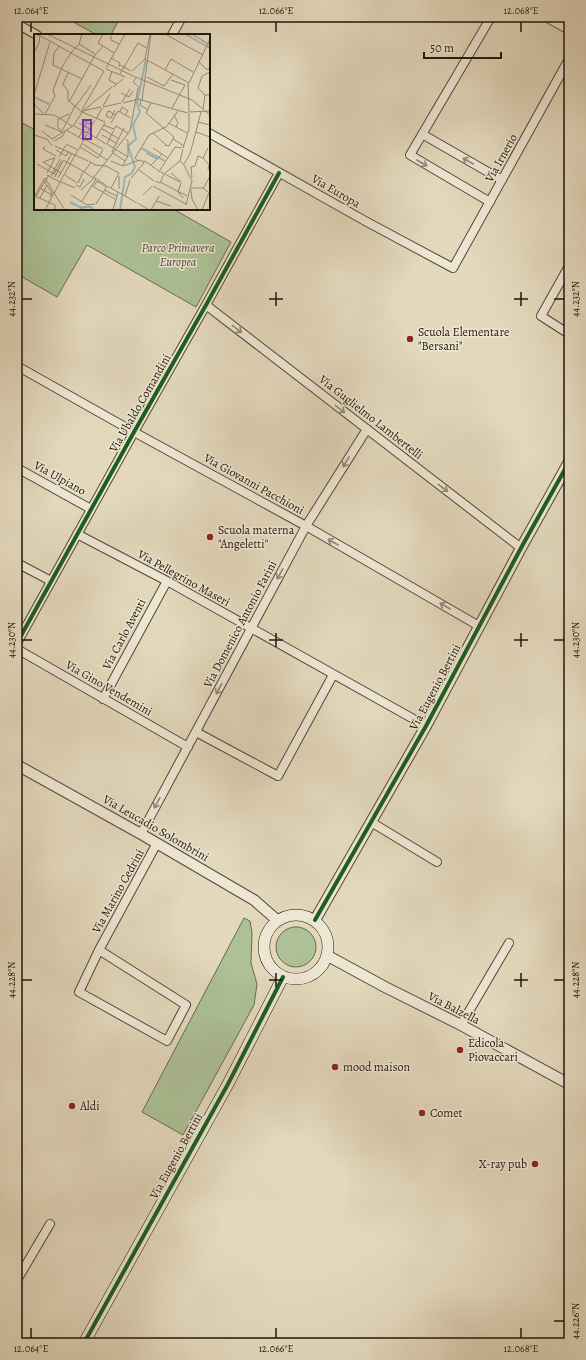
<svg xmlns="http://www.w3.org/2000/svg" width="586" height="1360" font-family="Alegreya,serif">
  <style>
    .green { fill: #adc096; stroke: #676b50 }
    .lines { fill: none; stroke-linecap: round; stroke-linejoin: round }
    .minor-casing { stroke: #524636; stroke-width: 10 }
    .tertiary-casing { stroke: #524636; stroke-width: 12 }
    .secondary-casing { stroke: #21160a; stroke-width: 12 }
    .minor { stroke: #ede6d3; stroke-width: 8 }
    .tertiary { stroke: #ede6d3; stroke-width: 10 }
    .secondary { stroke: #ede6d3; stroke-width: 11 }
    .cycleway-casing { stroke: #ede6d3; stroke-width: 6 }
    .cycleway { stroke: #1b5e20; stroke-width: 4 }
    .oneway { stroke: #918879 }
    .ticks { fill: none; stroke: #21160a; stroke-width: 1.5 }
    .poi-dot { fill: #8f2418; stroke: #ede6d3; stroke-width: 1.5 }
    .labels { text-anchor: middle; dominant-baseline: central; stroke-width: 3; stroke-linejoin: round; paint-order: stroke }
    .street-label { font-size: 12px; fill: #21160a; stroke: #ede6d3 }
    .park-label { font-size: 12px; font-style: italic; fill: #4b4934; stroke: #ede6d3 }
    .poi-label { font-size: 12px; fill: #21160a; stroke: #ede6d3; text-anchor: start }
    .inset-river { fill: none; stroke: #99b7bb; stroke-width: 2 }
    .inset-road { fill: none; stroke: #958a75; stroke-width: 1 }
    .view { fill: #7b2cbf; fill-opacity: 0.15; stroke: #7b2cbf; stroke-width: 2 }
    .inset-edge { fill: none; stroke: #21160a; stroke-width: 2 }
    .neatline { fill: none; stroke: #21160a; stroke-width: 1.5 }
    .ticks-label { font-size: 10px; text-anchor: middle; fill: #21160a }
  </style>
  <rect width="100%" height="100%" fill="#e3d8bc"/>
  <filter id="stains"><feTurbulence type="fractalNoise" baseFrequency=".005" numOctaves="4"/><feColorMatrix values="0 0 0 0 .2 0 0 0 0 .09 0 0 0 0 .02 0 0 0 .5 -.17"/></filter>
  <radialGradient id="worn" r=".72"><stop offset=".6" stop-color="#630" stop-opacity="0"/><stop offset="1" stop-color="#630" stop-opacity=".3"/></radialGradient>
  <path class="green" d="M64,17H120L111,35H97Z
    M17,120L35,130V209H173L231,242L196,307L87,245L57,297L17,274Z
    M244,918L250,921L252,933L251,963L257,984L254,1005L183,1135L142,1112Z
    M276 947a20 20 0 1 1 40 0a20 20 0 1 1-40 0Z"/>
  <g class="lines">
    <g class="minor-casing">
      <path id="minor" d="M546,17L569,30
        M17,24L37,35
        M172,35L182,17
        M209,133L367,222L453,268L569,59
        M422,134L502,180
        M490,202L410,155L491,17
        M569,266L541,316L569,334
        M206,305L521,548
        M17,366L134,432L306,526L479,626
        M17,468L91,509
        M77,534L167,581L426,726
        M17,563L51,581
        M17,643L134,432L206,305L279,173
        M17,649L188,747
        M103,699L167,581
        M196,732L278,776L333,675
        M371,822L437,862
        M141,834L306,526L367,429
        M99,950L186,1005L167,1041L79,992L99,950L157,843
        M461,1025L509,943
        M17,1280L50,1224"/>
    </g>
    <g class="tertiary-casing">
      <path id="tertiary" d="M17,765L141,834L254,900L277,920
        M315,920L426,726L521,548L569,462
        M328,956L385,987L461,1025L569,1084"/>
    </g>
    <g class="secondary-casing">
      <path id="secondary" d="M264 947a32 32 0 1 1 64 0a32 32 0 1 1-64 0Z
        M84,1343L228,1084L283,977"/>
    </g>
    <use href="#minor" class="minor"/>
    <use href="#tertiary" class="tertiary"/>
    <use href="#secondary" class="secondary"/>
    <g class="cycleway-casing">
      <path id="cycleway" d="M17,643L134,432L206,305L279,173
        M315,920L426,726L521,548L569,462
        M84,1343L228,1084L283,977"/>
    </g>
    <use href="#cycleway" class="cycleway"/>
  </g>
  <defs><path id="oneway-shaft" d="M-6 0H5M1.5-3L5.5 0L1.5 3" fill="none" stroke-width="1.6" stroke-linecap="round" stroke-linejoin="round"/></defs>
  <g class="oneway">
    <use href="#oneway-shaft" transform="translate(468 161) rotate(-150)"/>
    <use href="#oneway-shaft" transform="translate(422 163) rotate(30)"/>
    <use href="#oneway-shaft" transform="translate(237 329) rotate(38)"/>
    <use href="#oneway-shaft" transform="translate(340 409) rotate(38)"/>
    <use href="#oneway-shaft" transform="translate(346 462) rotate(122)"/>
    <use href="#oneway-shaft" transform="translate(443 488) rotate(37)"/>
    <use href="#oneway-shaft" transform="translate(333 542) rotate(-150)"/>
    <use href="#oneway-shaft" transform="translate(280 574) rotate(119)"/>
    <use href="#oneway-shaft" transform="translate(445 606) rotate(-150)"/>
    <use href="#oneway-shaft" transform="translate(219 689) rotate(118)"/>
    <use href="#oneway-shaft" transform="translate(157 803) rotate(119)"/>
  </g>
  <path class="ticks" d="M31,22V32M276,22V32M521,22V32M276,292V306M521,292V306M22,299H32M269,299H283M514,299H528M554,299H564M276,633V647M521,633V647M22,640H32M269,640H283M514,640H528M554,640H564M276,973V987M521,973V987M22,980H32M269,980H283M514,980H528M554,980H564M554,1321H564M31,1328V1338M276,1328V1338M521,1328V1338"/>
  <g class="poi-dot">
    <circle cx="410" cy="339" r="4"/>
    <circle cx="210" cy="537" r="4"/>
    <circle cx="460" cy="1050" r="4"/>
    <circle cx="335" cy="1067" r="4"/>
    <circle cx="72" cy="1106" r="4"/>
    <circle cx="422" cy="1113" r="4"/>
    <circle cx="535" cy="1164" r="4"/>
  </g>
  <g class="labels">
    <g class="street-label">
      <text transform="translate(501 158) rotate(-61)">Via Irnerio</text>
      <text transform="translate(336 191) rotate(30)">Via Europa</text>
      <text transform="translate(140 403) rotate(-60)">Via Ubaldo Comandini</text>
      <text transform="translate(371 417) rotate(38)">Via Guglielmo Lambertelli</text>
      <text transform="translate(60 478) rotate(29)">Via Ulpiano</text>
      <text transform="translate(254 484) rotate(29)">Via Giovanni Pacchioni</text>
      <text transform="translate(184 578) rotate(29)">Via Pellegrino Maseri</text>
      <text transform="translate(240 624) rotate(-62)">Via Domenico Antonio Farini</text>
      <text transform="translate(124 634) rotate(-62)">Via Carlo Aventi</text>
      <text transform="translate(435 687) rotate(-62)">Via Eugenio Bertini</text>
      <text transform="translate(109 688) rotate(30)">Via Gino Vendemini</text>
      <text transform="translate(156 828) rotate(30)">Via Leucadio Solombrini</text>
      <text transform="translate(118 891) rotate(-61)">Via Marino Cedrini</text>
      <text transform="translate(454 1008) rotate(27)">Via Balzella</text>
      <text transform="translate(176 1156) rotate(-61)">Via Eugenio Bertini</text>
    </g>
    <g class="park-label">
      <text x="178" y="248">Parco Primavera<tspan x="178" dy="14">Europea</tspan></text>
    </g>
    <g class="poi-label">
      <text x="418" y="332">Scuola Elementare<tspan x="418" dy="14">"Bersani"</tspan></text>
      <text x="218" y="530">Scuola materna<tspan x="218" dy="14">"Angeletti"</tspan></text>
      <text x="468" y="1043">Edicola<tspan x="468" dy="14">Piovaccari</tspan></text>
      <text x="343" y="1067">mood maison</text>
      <text x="80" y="1106">Aldi</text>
      <text x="430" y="1113">Comet</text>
      <text x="527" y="1164" text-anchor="end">X-ray pub</text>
    </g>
  </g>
  <g transform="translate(34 34)">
    <rect width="176" height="176" fill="#e3d8bc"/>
    <path class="inset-river" d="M151,0L176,14M0,63L15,70M107,114L131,127M36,168L51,176M46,173H57L60,176M86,176L91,143L98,139L101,133L94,112L102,105L99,91L106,78L103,69L112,25"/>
    <path class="inset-road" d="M2,0L16,7M13,0L99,42L158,66L176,81M69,0L64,9L80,19M131,0L169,21M158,0L176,11M77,2V6L85,10M16,7L37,19M45,10L61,20M25,12L20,19L19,31L48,45M0,19L5,9L6,1M37,19L70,37M37,19L45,10L48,0M77,24L86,29L85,33M113,26L155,49M165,28L172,35H176M86,31L97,37M72,34L91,0M72,35L91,43M131,36L137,25L159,38M78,37L75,46L82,50M98,37L111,25L116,0M34,39L29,50L34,57V66L48,78M86,40L104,9L113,14M113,43L130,52L139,40M102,44L99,48L106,54M137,46L151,51M79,53L89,45M87,59L95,63L99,57M0,61L16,8M171,61L164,54L168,42L176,38M107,66L106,71L114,76M108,66L117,0M61,67L78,53M35,68L61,21L69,12M88,68L96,55M89,69L104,65L154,79M117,69L112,79L140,103L135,112L131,111M0,70L9,79M69,72L76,60M41,73L57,51M69,73L87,69M138,74L151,51M169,75L171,61H176M48,76L70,37M81,76L77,84L72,82L74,77L77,78L79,80L81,81M48,77L67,73M49,77L61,67M84,77L97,84M48,78L71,88M86,78L88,73L94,77L91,81M155,78L154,51L176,5M155,78L176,77M0,80L20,81L38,92M11,80L21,62L19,56L29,31L37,19M140,81L144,89L142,93M48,85L55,90L58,85M62,85L68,74M164,88L176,91M45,89L56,95M77,89L84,77M135,89L153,99M11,91L28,98M69,91L80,95L82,92M39,92L49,77M40,92L53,99M82,92L94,99M67,94L85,105M27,96L24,94V85L35,80M32,96L50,106M8,97L18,105M162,98L176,103M27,99L41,72M53,99L61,86M54,99L72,110M119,99L132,111M0,101L13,105L18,112M68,101L82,109M45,103L53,88M62,104L71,89M18,105L39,92M50,105L69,115M139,105L150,112M20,107L29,102L31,97M32,110L44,116M49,110L73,126M73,110L94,123M73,110L80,96M11,112L9,115L22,122M21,112L54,127M46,113L64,124L69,116M119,114L134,124M149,114L155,95V79M45,115L53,100M149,115L146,127L150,131L158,147L152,171M22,116L32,122L35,117M78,118L90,94M79,119L91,127M112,119L123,125M25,123L32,111M134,124L141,113L148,114M169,124L175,131L174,136M29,126L49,137M55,127L61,131L72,132L85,139L77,154M77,127L89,132M104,127L101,124L115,101L132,93L144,77M111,127L126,138V136M9,128L27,139M9,128L21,124M3,130L22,141M150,130L156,120L167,78M89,131L94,122V107L92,105M117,131L128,120M89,132L106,126L110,129V126M105,136L120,147M126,136L134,124M49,137L59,144M50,138L57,128M127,138L146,148M13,139L21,124M131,139L146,127M137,139L147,148M20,140L28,126M13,141L26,148M30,141L44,116M31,141L43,149M17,142L26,125M85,142V155M21,143L29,127M60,143L96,97L104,54M11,144L20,159M24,144L38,119M97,144L110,129M158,144L157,133L161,132L164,122L169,124L174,114M61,145L59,143L72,151M10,147L18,159L16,163M121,147L126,149L130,140M27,148L41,154M126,148L153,162M44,149L49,138M147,149L144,158L149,164M42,151L46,153L50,145M58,152L81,165M60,152L63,147L72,153M73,152L84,158M119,152L152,170M6,154L18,161M157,154H169L174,158M169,155L176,142M47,156L59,145M70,156L83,162M157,156L158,165L164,176M84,158L103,169M20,159L30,141M20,159L31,176M37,161L53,171L61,170M109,161L118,152M1,162L21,171V176M2,162L15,141M91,162L96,146M0,163L11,144M6,164L13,151M48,167L62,145M122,167L137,172M104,169L115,176M62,170L73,152M11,176L20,159M79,176L84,158M117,176L125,162M168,176L176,156"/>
    <path class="view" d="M49,86H57V105H49Z"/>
    <rect width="176" height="176" class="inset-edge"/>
  </g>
  <rect width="586" height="1360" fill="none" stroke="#e3d8bc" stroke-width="44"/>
  <path d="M424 52v6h77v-6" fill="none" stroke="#21160a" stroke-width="2"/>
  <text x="430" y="52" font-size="12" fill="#21160a" stroke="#ede6d3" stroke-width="3" paint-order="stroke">50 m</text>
  <rect x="22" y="22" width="542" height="1316" class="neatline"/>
  <g class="ticks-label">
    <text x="31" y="14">12.064°E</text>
    <text x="276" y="14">12.066°E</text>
    <text x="521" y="14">12.068°E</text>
    <text transform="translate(11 299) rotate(-90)" y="4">44.232°N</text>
    <text transform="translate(575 299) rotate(-90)" y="4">44.232°N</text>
    <text transform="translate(11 640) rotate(-90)" y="4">44.230°N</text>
    <text transform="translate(575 640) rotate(-90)" y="4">44.230°N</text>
    <text transform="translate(11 980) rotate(-90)" y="4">44.228°N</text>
    <text transform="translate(575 980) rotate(-90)" y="4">44.228°N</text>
    <text transform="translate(575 1321) rotate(-90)" y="4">44.226°N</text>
    <text x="31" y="1352">12.064°E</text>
    <text x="276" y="1352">12.066°E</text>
    <text x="521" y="1352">12.068°E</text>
  </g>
  <rect width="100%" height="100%" filter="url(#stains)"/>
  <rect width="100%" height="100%" fill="url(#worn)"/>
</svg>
